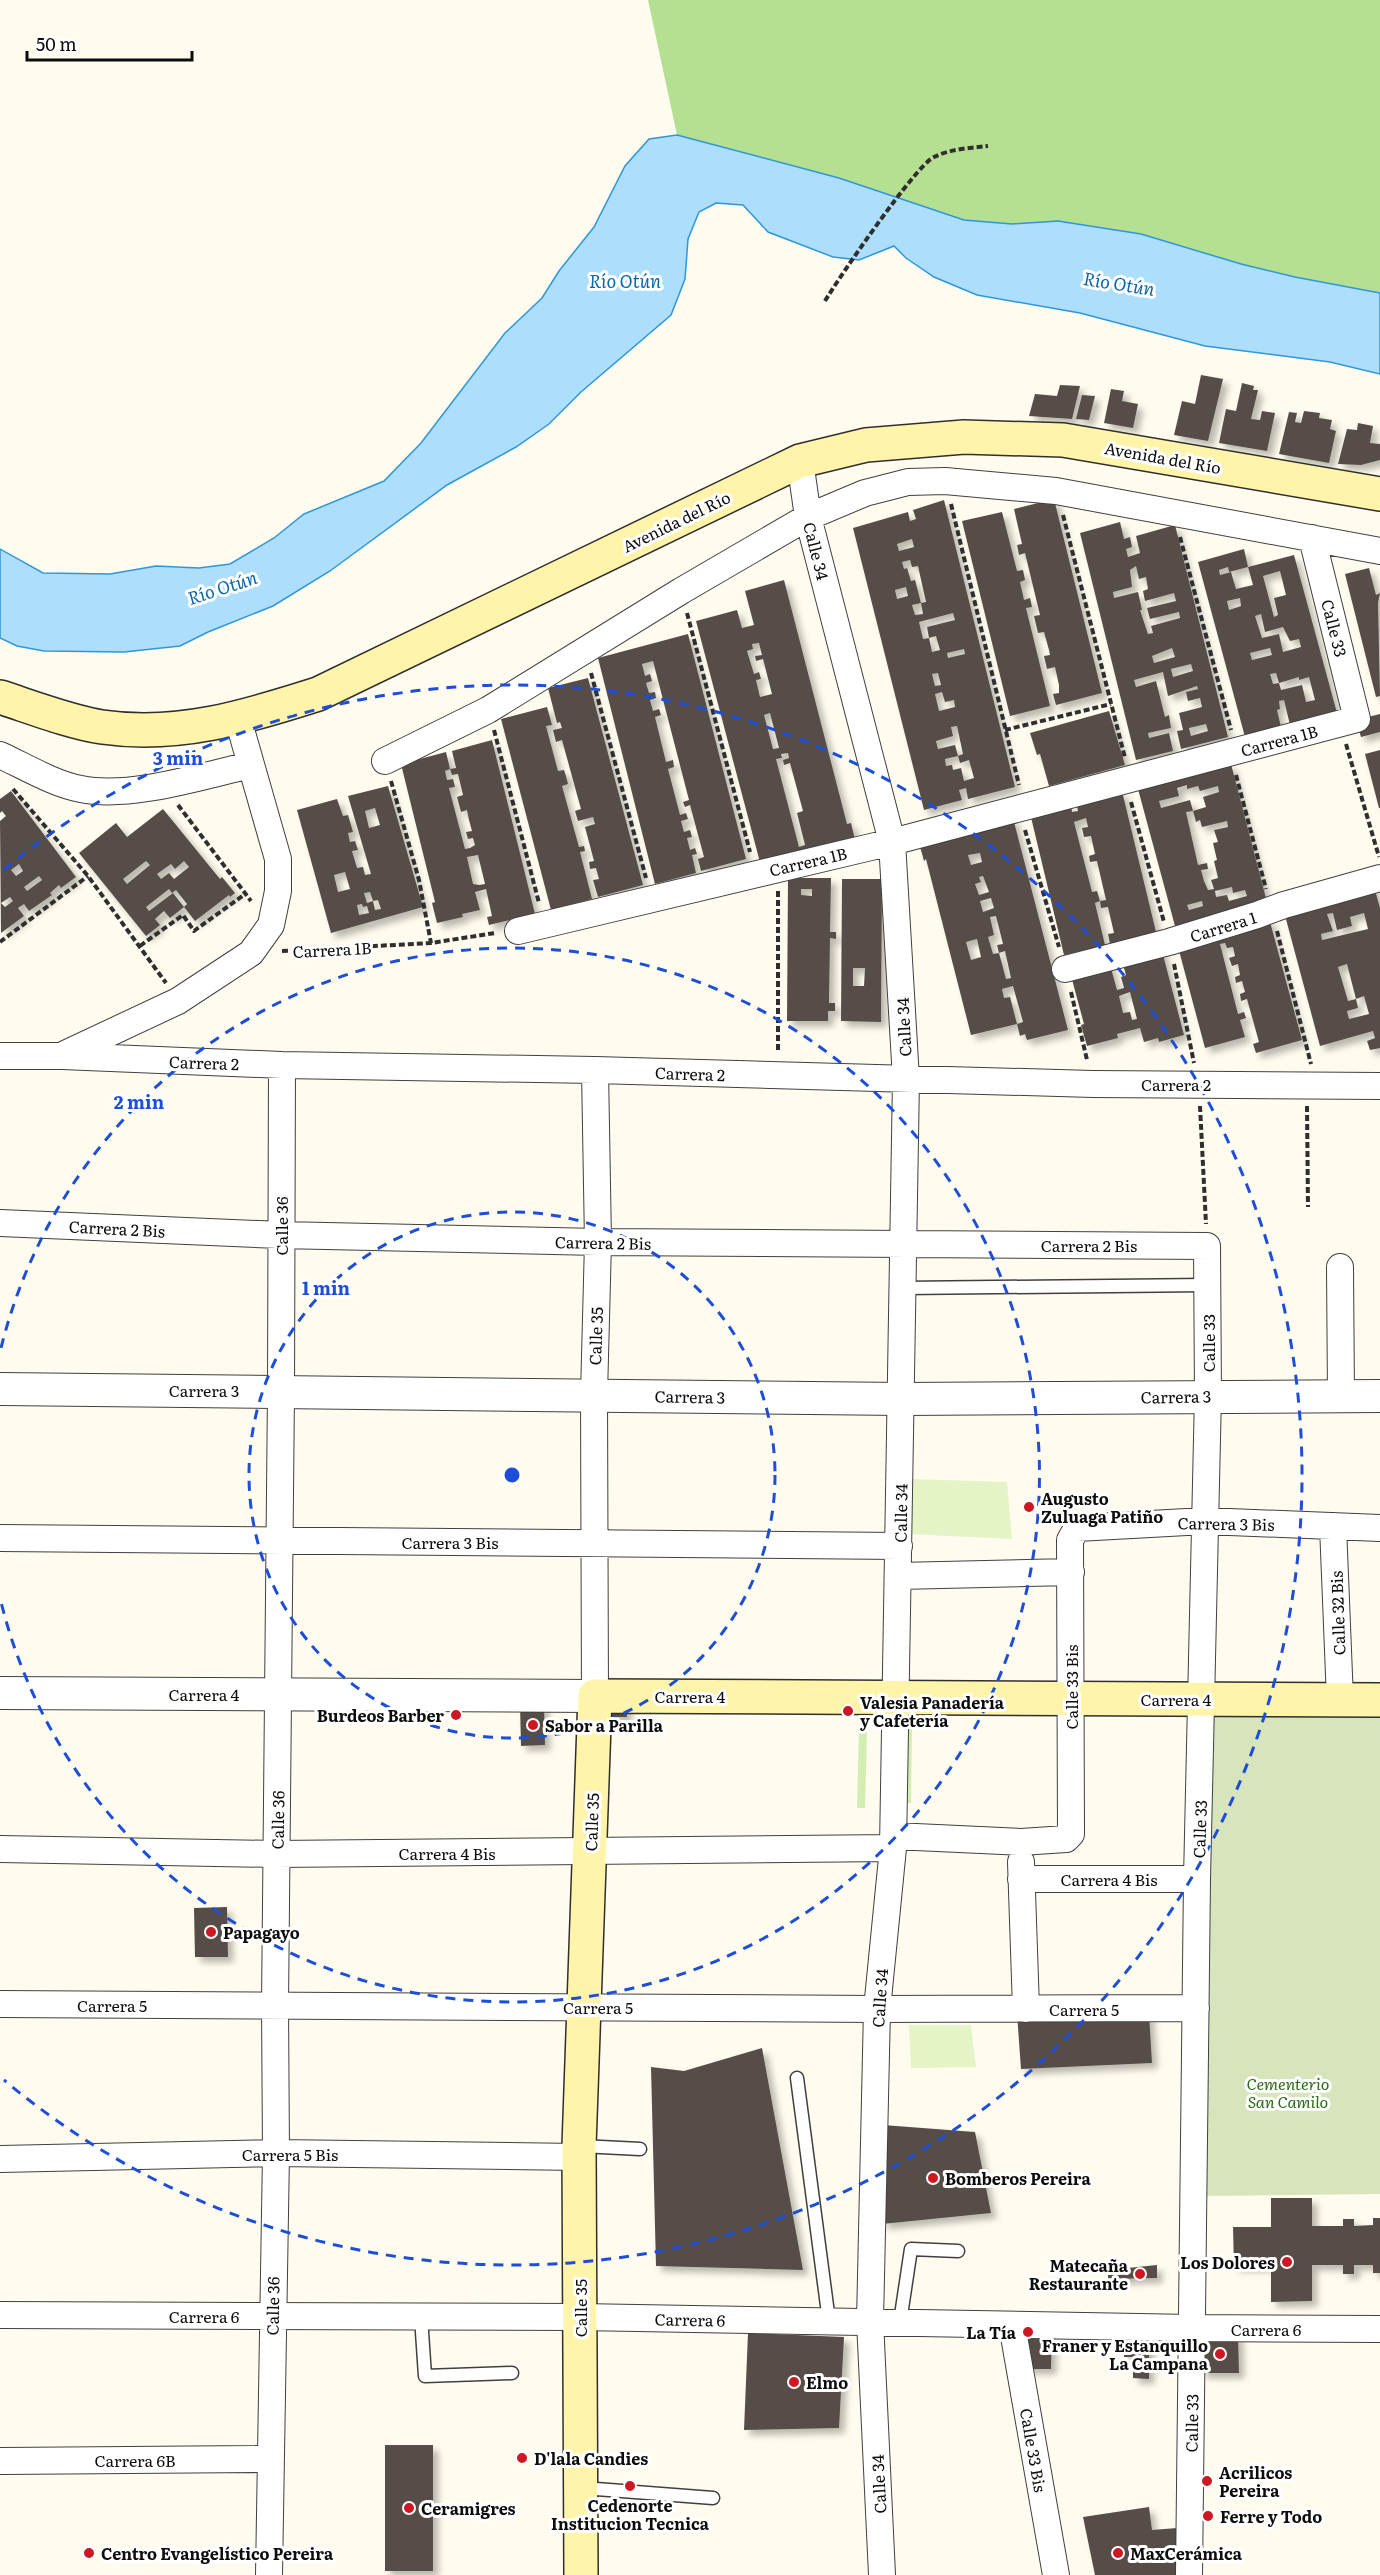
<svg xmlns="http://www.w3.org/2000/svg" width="1380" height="2575" font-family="Literata,serif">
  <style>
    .green { fill: #d2eeb3 }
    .forest { fill: #b6e091 }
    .cemetery { fill: #d7e4bc }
    .pitch { fill: #e5f4c6 }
    .water { fill: #addffc; stroke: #2d97da; stroke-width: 1.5 }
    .building { fill: #574e49; fill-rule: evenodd; filter: url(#shadow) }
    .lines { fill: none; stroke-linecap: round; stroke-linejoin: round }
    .service-casing { stroke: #404040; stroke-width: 15 }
    .minor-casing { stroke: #404040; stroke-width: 28 }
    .tertiary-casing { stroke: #404040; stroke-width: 34 }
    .secondary-casing { stroke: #2f2f2f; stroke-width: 36 }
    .path { stroke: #2f2f2f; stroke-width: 4; stroke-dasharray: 6 3; stroke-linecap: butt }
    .service { stroke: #fff; stroke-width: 12 }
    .minor { stroke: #fff; stroke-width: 26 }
    .tertiary { stroke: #fff; stroke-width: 32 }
    .secondary { stroke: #fff4a9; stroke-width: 33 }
    .ring { fill: none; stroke: #1d4ed8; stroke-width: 3; stroke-dasharray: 10 8 }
    .poi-dot { fill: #cb1823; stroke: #fff; stroke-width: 2 }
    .labels { text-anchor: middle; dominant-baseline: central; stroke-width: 6; stroke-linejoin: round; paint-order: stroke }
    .street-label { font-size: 16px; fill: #0d0d0d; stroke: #fff }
    .poi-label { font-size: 16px; font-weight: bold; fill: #0d0d0d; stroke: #fff; text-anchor: start }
    .park-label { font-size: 16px; font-style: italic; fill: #2a6c17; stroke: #fff }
    .water-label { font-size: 18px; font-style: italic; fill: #0b67ab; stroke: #fff }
    .centre { fill: #1d4ed8; stroke: #fff; stroke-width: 3 }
    .ring-label { font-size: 18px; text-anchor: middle; font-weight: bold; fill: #1d4ed8; stroke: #fff; stroke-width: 6; stroke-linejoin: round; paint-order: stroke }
  </style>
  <defs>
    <filter id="shadow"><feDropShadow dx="5.5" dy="5.5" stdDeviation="3" flood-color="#0004"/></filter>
  </defs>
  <rect width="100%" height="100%" fill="#fffbee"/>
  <path class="green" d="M912,1722L911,1803H904V1723Z
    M859,1727H867L865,1808H857Z"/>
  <path class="forest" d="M648,0H1380V293L1295,277L1241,264L1141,234L1058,221L1012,224L964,220L839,178L677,135Z"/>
  <path class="cemetery" d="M1203,1699L1380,1700V2194L1194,2196Z"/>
  <path class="pitch" d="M910,1479L1007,1482L1012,1539L908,1534Z
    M909,2025H971L976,2067L911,2068Z"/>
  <path class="water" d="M677,135L839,178L964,220L1012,224L1058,221L1141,234L1241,264L1295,277L1380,293V374L1330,362L1205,346L1080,313L977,295L934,277L906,258L894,246L859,260L833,257L768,232L743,205L716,203L699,212L688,239L685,279L671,315L581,392L549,424L516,447L447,485L330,571L273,606L208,632L180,646L124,652L44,651L17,646L0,638V549L43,573L110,574L156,566L199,568L230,564L274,538L304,514L384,481L421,443L505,333L542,298L559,271L594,227L625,166L649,139Z"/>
  <path class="building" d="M1201,375L1223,379L1208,441L1174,435L1182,401L1195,404Z
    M1242,383L1254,386L1253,390H1258L1251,419L1260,420L1262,411L1275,413L1267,451L1219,443L1226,409L1236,411Z
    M1060,385L1080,386L1072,419L1029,416L1035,394L1057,396Z
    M1111,389L1124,391L1122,401L1138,404L1133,428L1104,423Z
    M1082,395L1095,396L1089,420L1076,419Z
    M1304,411L1320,413L1319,418L1332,420L1330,429L1336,431L1329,463L1279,454L1289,412L1297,413L1295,422L1301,423Z
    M1358,423L1373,426L1370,443L1380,444V460L1361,465L1338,464L1347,429L1357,430Z
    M1054,499L1102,693L1056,705L1053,694L1059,693V685L1055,667L1047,669L1044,656L1050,655L1049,650L1044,632L1038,633L1034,616L1040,615L1025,553L1019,555L1017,545L1022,544L1014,509Z
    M944,500L1015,787L968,799L966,788L959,790L962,800L924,810L853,528L908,512L910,521L916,519L913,510ZM912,539L914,547L899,551L897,544ZM910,560L912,567L918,566L926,602L921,603L915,580L911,581L907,568L904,569L902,562ZM906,587L908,596L897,599L895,590ZM921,603L923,614L915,615L912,605ZM953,613L955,620L927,627L929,638L936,636L940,650L932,652L929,638L923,639L919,622ZM964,649L965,654L948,658L947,653ZM938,673L941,685L935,686L932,674ZM942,692L945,702L954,700L955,707L939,711L935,694ZM957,726L963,754L958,756L955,745L938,749L936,741L953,736L951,727ZM958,756L960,763L969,760L974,778L964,781L961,768L953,770L952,765L946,766L945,759Z
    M1002,512L1017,571L1023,570L1025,580L1020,582L1024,600L1030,598L1032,607L1026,608L1050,706L1010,716L962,521Z
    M1120,522L1124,539L1130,537L1132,547L1126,549L1128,557L1140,553L1136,536L1175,525L1228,737L1181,749L1177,731L1183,730L1179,713L1202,707L1200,698L1188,701L1186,692L1198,689L1197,686L1168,696L1163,672L1134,680L1136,687L1156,681L1165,717L1169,715L1171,728L1148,733L1149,738L1169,733L1173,751L1136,760L1080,533ZM1136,566L1139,579L1146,577L1148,589L1143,591L1145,601L1174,593L1176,601L1147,608L1150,619L1179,612L1180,618L1151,626L1153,633L1148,634L1140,610H1142L1138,592L1114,598L1113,592L1132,587L1130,570ZM1172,648L1175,657L1154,663L1152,656ZM1191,664L1193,671L1173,677L1171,669ZM1206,724L1208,731L1191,736L1189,728Z
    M1244,549L1248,567L1294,555L1337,713L1290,725L1284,700L1279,701L1280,709L1277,710L1281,727L1245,737L1198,562ZM1228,567L1229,572L1248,567L1253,585L1236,589L1231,572L1220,575L1219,570ZM1280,571L1286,595L1274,598L1278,615L1274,617L1263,576ZM1240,598L1241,606L1229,610L1227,601ZM1261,614L1265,632L1283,627L1290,641L1299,639L1301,647L1283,652L1279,634L1262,638L1255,616ZM1270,648L1272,655L1252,660L1250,653ZM1276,673L1279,683L1299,677V680L1309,677L1315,700L1306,702L1302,685L1281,690L1279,683L1273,684L1270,674Z
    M1369,568L1376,595L1380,593L1378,603L1380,696L1376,697L1345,574Z
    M784,580L847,824L851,823L856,844L761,866L696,621L737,610L742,628L754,625L745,591ZM759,643L762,655L755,656L756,661L763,659L772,694L760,697L756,680L761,679L759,672L754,674L747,651L753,649L752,644ZM770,713L779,748L773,749L764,715ZM788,753L789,758L783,760L784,765L790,763L803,811L797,813L805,845L799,847L776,759L782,758L781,754Z
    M688,634L746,859L701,871L698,859L704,857L690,805L685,807L683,802L689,800L653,661L642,664L645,676L650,674L652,681L646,683L649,693L655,692L656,698L650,700L653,711L659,709L661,715L655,717L666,762L673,760L674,767L668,769L680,815L686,813L688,819L681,821L684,832L690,830L692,837L687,838L690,850L695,848L697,854L692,855L696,873L655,884L598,658Z
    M588,678L643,885L598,897L593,880L599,879L596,868L590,869L589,862L594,861L585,827L595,824L593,817L578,821L575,811L581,809L562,740L556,742L553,730L562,728L560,722L557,723L548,688Z
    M547,707L552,725L546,726L558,771L564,770L566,776L568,784L562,786L579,847L584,846L585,851L580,852L592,899L551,910L501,719Z
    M1109,711L1125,765L1049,786L1040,754L1037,755L1030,733Z
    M1380,714V732L1361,737L1356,720Z
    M492,740L535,914L489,925L487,917L492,916L486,889L475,892L480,910L462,914L463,917L437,923L432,903L435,902L401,764L446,752L450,769L445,771L447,780L453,779L455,787L449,788L465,849L470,848L475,845L473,838L468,839L466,832L472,831L469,820L467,810L461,812L457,797L463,795L458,774L452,775L450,769L456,768L452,751ZM478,855L485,884L479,885L473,884L467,857Z
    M1380,750V808H1379L1365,754Z
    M1231,764L1267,902L1175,926L1138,789ZM1187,785V789L1198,786L1200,791L1218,786L1219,792L1203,797L1206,807L1193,811L1196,822L1200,820L1202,827L1227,821L1228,827L1214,830L1218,842L1213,843L1217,860L1214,861L1218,878L1211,880L1214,889L1208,890L1204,881L1201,870L1208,869L1207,863L1198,865L1186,812L1193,811L1190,800L1161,808L1159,801L1179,796L1177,788ZM1232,887L1233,893L1245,890L1247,896L1229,901L1227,895L1216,897L1215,891ZM1202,901L1203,906L1189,910L1187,905Z
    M388,786L423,907L331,933L297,810L337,799L343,816L348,815L353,832L348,833L350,842L355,841L358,850L352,851L357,868L363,867L365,875L371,874L348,796ZM375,808L380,825L369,828L365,811ZM345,872L350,889L338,892L334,875ZM370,892L373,901L378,900L381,909L375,910L373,901L367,903L364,893ZM362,904L363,907L367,906L369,913L359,915L357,905Z
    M11,791L76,877L61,888L59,885L50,893L52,895L29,911L24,904L18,908L24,916L1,933L0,821L6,816L2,811L0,813V799ZM19,864L23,871L16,876L11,870ZM39,876L42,880L27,891L24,887ZM10,897L13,901L5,907L1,903Z
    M1122,791L1156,932L1110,944L1108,934L1114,933L1108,907L1101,908L1100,901L1106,900L1097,861L1090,862L1089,856L1095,854L1091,836L1084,837L1082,828L1088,827L1086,818L1074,822L1092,892L1097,891L1100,901L1095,903L1105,945L1064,955L1030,813L1071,804L1072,812L1078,811L1076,802Z
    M163,809L220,879L222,877L235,893L230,897L229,895L195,921L184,907L187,904L176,890L172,893L169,889L146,907L149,911L173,893L184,907L170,918L164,911L155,919L160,925L146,936L79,853L116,823L127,837ZM146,861L150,865L127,884L123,879ZM184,861L189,867L174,879L169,873L161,879L157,874L171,864L175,869Z
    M1013,818L1068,1030L1027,1040L1025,1034L1020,1036L1017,1024L1023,1022L1013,986L1002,989L1004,998L1010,997L1017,1024L971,1035L926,859L924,861L918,839ZM980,853L982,862L971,865L968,855ZM983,876L989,892L979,895L975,884L981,882L979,877ZM991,898L994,908L983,912L980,901ZM996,916L1003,944L997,945L999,953L1005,951L1011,978L1006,979L999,953L993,954L988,937L994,935L990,917ZM977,939L981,957L971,960L966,942Z
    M788,878H831L830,932H836V939L830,938L829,1003H835V1011H828V1021H787ZM801,889H812V896L801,895Z
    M842,879H882L881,1022L841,1021ZM853,968H865L864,986H853Z
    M1373,883L1380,908V1048L1370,1050L1367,1041L1375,1038L1373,1031L1320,1046L1283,908ZM1333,913L1337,930L1352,926L1350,917L1364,913L1368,929L1322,940L1321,934L1333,931L1327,914ZM1347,964L1356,999L1364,996L1369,1014L1349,1019L1347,1011L1358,1008L1356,999L1348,1001L1338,967Z
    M1269,918L1302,1040L1256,1053L1253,1044L1259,1042L1247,999L1241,1001L1240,994L1245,992L1242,981L1236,983L1235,977L1240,975L1238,964L1232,966L1229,958L1235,956L1233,947L1227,948L1225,943L1220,944L1238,1014L1244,1012L1246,1018L1240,1020L1245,1037L1205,1048L1177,943L1222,931L1224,939L1230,938L1228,929Z
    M1161,947L1184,1035L1159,1042L1158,1038L1144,1042L1140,1028L1117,1034L1118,1038L1087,1046L1081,1025L1084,1024L1070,972L1109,961L1117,990L1124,988L1121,977L1126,975L1121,958ZM1130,992L1137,1019L1132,1020L1130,1012L1123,1013L1119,996Z
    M626,1701L627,1717H600Z
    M520,1704H544L545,1745L521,1746Z
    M227,1907L228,1957H195L194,1908Z
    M1017,2013H1149L1152,2063L1021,2069Z
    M762,2048L803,2270L656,2266L651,2067L684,2071Z
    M883,2125L975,2132L991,2213L882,2224Z
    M1271,2198H1312V2226H1343V2219H1354V2226L1373,2225V2218H1380V2273H1373V2265H1354V2274H1343V2265H1312V2301L1271,2302V2266H1234L1233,2227H1271Z
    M1157,2265V2278L1108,2279V2270Z
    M1124,2328H1149V2379L1133,2378V2357H1124Z
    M1019,2329L1052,2330L1051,2369H1025Z
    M748,2333L844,2337L839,2428L744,2430Z
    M1201,2334H1238L1239,2373H1201Z
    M385,2445H433V2571H385Z
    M1149,2507L1152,2530L1177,2528L1179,2575H1095L1083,2517Z"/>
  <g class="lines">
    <g class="service-casing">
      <path id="service" d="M903,1288L1207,1285
        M797,2078L829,2321
        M581,2146L640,2149
        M421,2317L425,2376L512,2373
        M900,2322L911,2249L958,2251
        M583,2488L713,2498"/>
    </g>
    <g class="minor-casing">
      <path id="minor" d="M800,461L808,517L892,842L906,1079L893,1848L877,2009L870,2321L882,2575
        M0,755C26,767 54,784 81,789C130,799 202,776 250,765
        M385,761L488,710L681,591L808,517L865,493L908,482L945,481L1056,491L1380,551
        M518,931L892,842L1357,719L1312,538
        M1065,969L1169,942L1257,915L1284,905L1380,878
        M65,1054L178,1001L251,953L271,925L278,891V859L238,719
        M0,1056H62L282,1065L595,1070L1093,1084L1380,1086
        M595,1070L598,1242L594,1395L595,1696
        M0,1223L280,1235L598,1242L1207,1246L1208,1395L1197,1879L1189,2575
        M1340,1267L1341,1396
        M1333,1526L1340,1700
        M0,1538L899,1546
        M898,1576L1071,1572
        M894,1836L1021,1842L1066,1839L1071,1834L1070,1540L1077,1528L1205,1521L1380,1528
        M0,1849L276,1854L893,1848
        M1021,1862L1026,2009
        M1021,1879H1197
        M0,2004L877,2009L1196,2008
        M0,2159L276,2153L579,2157
        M0,2315L580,2317L1192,2328L1380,2329
        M1012,2325L1056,2575
        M0,2461L270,2459
        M269,2575L276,2153L275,2006L281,1391L282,1065"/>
    </g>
    <g class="tertiary-casing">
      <path id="tertiary" d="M0,1389L902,1399L1380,1396
        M0,1693L595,1696"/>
    </g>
    <g class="secondary-casing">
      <path id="secondary" d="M0,697C31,707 70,722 102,727C178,738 246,717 318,694L800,461L866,445L964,437L1063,440L1380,494
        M581,2575L579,2146L595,1696L1380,1700"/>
    </g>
    <path class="path" d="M825,301C838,279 916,165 934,157C950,149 970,148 988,146
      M951,504L1019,785
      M1063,515L1125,758
      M1180,537L1231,730
      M687,613L750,852
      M591,673L646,878
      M494,730L539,903
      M1005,730L1111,704
      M1346,744L1379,857
      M1236,775L1266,889
      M391,781L419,880L431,943
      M13,789L88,876L166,983
      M1131,802L1164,922
      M178,805L251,901
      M1025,830L1059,947
      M778,891V1052
      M1277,931L1311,1064
      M0,942L88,876
      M140,946L183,915L194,931L245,894
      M282,951L431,943L495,933
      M1174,964L1194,1063
      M1071,992L1087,1060
      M1200,1106L1206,1224
      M1307,1106L1308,1207"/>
    <use href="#service" class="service"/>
    <use href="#minor" class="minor"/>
    <use href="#tertiary" class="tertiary"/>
    <use href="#secondary" class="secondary"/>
  </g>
  <g class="ring">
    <circle cx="512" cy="1475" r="263"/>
    <path d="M1 1348A527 527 0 1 1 1 1602"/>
    <path d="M4 870A790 790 0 1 1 4 2080"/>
  </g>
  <g class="poi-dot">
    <circle cx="1029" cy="1507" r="6"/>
    <circle cx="848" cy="1711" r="6"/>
    <circle cx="456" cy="1715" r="6"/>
    <circle cx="533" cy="1725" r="6"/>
    <circle cx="211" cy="1932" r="6"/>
    <circle cx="933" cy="2178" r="6"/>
    <circle cx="1287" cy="2262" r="6"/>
    <circle cx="1140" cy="2274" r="6"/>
    <circle cx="1028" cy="2332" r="6"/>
    <circle cx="1220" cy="2354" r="6"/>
    <circle cx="794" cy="2382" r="6"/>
    <circle cx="522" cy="2458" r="6"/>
    <circle cx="1207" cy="2481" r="6"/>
    <circle cx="630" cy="2486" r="6"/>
    <circle cx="409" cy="2508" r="6"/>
    <circle cx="1208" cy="2516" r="6"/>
    <circle cx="89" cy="2553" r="6"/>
    <circle cx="1118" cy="2553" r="6"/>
  </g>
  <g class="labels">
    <g class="street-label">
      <text transform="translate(1163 457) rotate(10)">Avenida del Río</text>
      <text transform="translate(676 521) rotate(-26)">Avenida del Río</text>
      <text transform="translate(817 551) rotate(76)">Calle 34</text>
      <text transform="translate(1335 628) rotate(76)">Calle 33</text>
      <text transform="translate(1279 740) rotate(-15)">Carrera 1B</text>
      <text transform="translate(808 861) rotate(-13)">Carrera 1B</text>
      <text transform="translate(1223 926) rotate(-17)">Carrera 1</text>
      <text transform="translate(332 949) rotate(-3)">Carrera 1B</text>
      <text transform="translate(903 1027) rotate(-93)">Calle 34</text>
      <text transform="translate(204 1062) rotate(2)">Carrera 2</text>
      <text transform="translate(690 1073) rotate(2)">Carrera 2</text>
      <text x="1176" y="1084">Carrera 2</text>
      <text transform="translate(281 1226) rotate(-90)">Calle 36</text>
      <text transform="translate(117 1228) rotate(3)">Carrera 2 Bis</text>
      <text transform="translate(603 1242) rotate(1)">Carrera 2 Bis</text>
      <text x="1089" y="1245">Carrera 2 Bis</text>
      <text transform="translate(595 1336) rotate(-88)">Calle 35</text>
      <text transform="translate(1208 1343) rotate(-90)">Calle 33</text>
      <text x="204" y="1390">Carrera 3</text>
      <text transform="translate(690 1396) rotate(1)">Carrera 3</text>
      <text transform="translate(1176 1396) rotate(-1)">Carrera 3</text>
      <text transform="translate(900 1513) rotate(-89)">Calle 34</text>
      <text transform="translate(1226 1523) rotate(1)">Carrera 3 Bis</text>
      <text x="450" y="1542">Carrera 3 Bis</text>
      <text transform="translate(1337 1613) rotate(-92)">Calle 32 Bis</text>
      <text transform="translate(1071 1687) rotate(-90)">Calle 33 Bis</text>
      <text x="204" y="1694">Carrera 4</text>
      <text x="690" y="1696">Carrera 4</text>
      <text x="1176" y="1699">Carrera 4</text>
      <text transform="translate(277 1820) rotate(-89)">Calle 36</text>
      <text transform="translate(591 1822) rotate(-88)">Calle 35</text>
      <text transform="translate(1199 1829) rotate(-88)">Calle 33</text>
      <text x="447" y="1853">Carrera 4 Bis</text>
      <text x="1109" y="1879">Carrera 4 Bis</text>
      <text transform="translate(879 1998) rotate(-86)">Calle 34</text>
      <text x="112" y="2005">Carrera 5</text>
      <text x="598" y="2007">Carrera 5</text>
      <text x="1084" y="2009">Carrera 5</text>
      <text x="290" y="2154">Carrera 5 Bis</text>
      <text transform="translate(272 2306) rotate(-89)">Calle 36</text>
      <text transform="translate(580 2308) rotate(-90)">Calle 35</text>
      <text x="204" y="2316">Carrera 6</text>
      <text transform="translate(690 2319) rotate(1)">Carrera 6</text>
      <text x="1266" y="2329">Carrera 6</text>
      <text transform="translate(1191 2423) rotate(-89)">Calle 33</text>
      <text transform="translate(1034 2450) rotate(80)">Calle 33 Bis</text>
      <text x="135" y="2460">Carrera 6B</text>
      <text transform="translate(878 2484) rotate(-93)">Calle 34</text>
    </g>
    <g class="poi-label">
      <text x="1041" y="1498">Augusto<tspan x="1041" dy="18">Zuluaga Patiño</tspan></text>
      <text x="860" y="1702">Valesia Panadería<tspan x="860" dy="18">y Cafetería</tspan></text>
      <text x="444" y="1715" text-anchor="end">Burdeos Barber</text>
      <text x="545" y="1725">Sabor a Parilla</text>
      <text x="223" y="1932">Papagayo</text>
      <text x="945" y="2178">Bomberos Pereira</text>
      <text x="1275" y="2262" text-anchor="end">Los Dolores</text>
      <text x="1128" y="2265" text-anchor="end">Matecaña<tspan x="1128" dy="18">Restaurante</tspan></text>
      <text x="1016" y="2332" text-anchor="end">La Tía</text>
      <text x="1208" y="2345" text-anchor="end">Franer y Estanquillo<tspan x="1208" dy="18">La Campana</tspan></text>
      <text x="806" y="2382">Elmo</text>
      <text x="534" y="2458">D'lala Candies</text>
      <text x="1219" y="2472">Acrilicos<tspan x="1219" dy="18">Pereira</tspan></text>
      <text x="630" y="2505" text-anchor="middle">Cedenorte<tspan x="630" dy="18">Institucion Tecnica</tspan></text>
      <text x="421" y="2508">Ceramigres</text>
      <text x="1220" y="2516">Ferre y Todo</text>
      <text x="101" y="2553">Centro Evangelístico Pereira</text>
      <text x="1130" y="2553">MaxCerámica</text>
    </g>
    <g class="park-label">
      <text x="1288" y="2083">Cementerio<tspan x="1288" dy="18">San Camilo</tspan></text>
    </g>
    <g class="water-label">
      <text x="625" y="280">Río Otún</text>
      <text transform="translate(1119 283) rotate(9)">Río Otún</text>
      <text transform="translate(222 587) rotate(-18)">Río Otún</text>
    </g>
  </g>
  <circle cx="512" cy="1475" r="9" class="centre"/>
  <g class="ring-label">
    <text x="178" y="765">3 min</text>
    <text x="139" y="1109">2 min</text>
    <text x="326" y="1295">1 min</text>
  </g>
  <path d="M27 51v9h165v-9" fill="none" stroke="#0d0d0d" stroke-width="3"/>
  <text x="36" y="51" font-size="18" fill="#0d0d0d" stroke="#ffffff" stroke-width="4.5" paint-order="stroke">50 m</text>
</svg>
